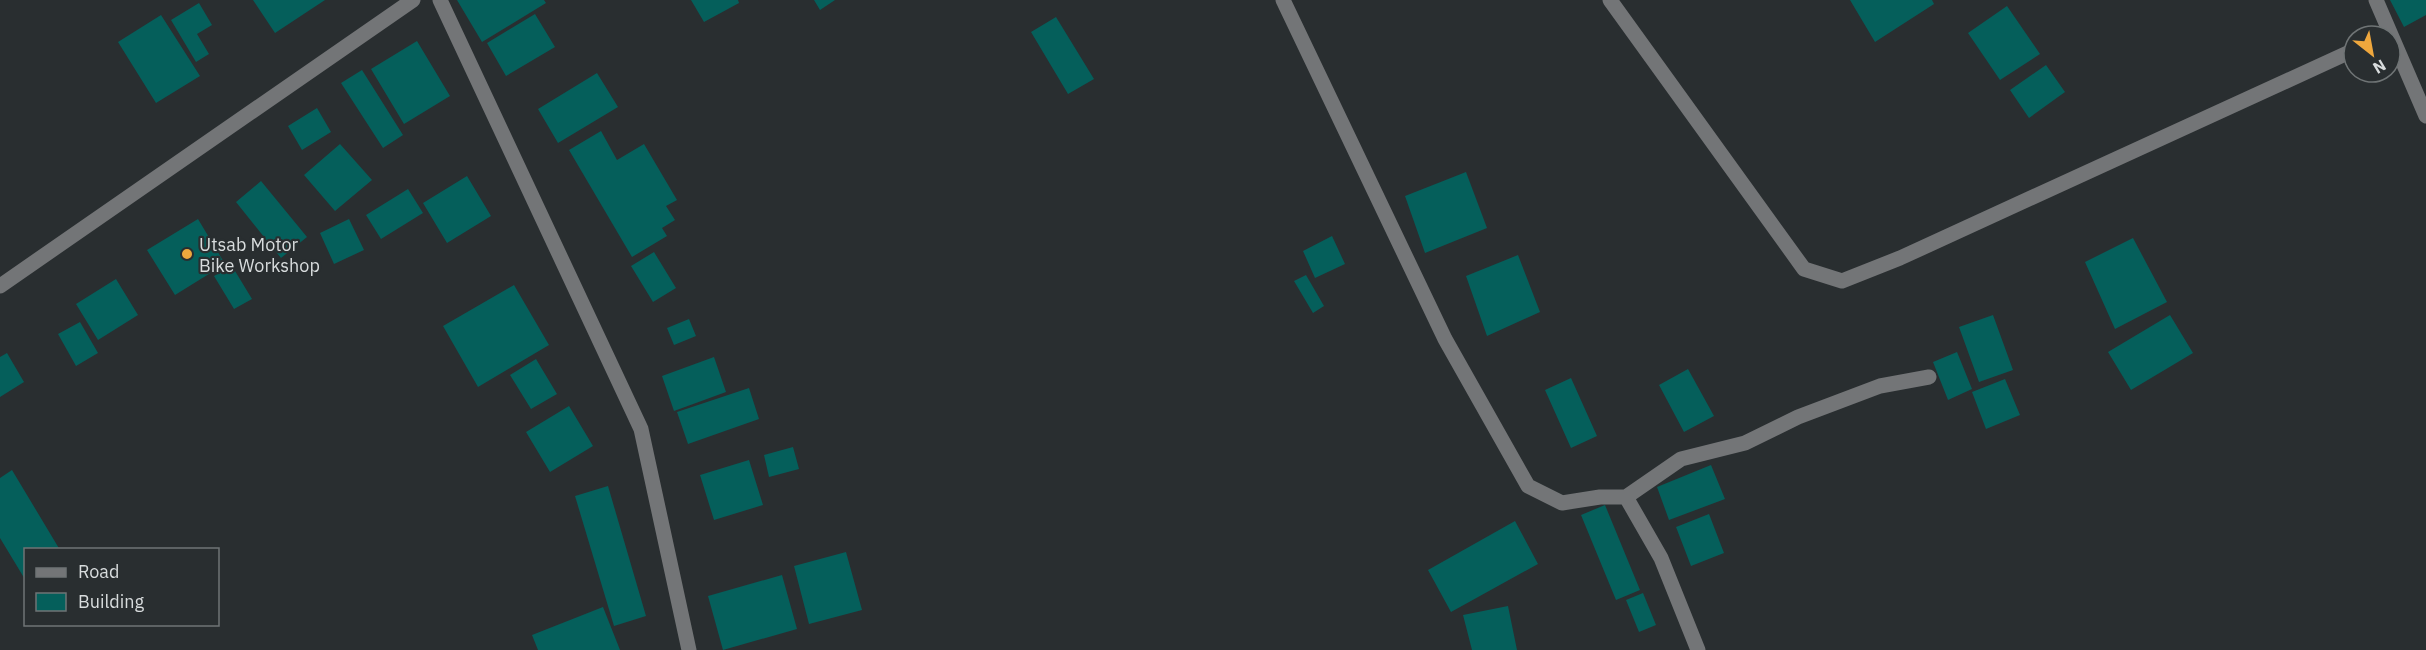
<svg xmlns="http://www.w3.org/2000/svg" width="2426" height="650" font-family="'IBM Plex Sans',sans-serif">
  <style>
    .building { fill: #055f5b }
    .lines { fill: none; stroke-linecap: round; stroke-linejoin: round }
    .minor { stroke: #737577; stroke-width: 15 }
    .poi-dot { fill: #efa73d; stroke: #292e30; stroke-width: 2 }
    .labels { text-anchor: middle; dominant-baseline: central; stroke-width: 4.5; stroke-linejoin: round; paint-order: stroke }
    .poi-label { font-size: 18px; fill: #d8dcdd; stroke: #292e30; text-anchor: start }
  </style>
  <rect width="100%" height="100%" fill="#292e30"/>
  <path class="building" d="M253,0H325L275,33Z
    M457,0H544L546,3L482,42Z
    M691,0H738L739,3L704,22Z
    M814,0H835L820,10Z
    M1850,0H1932L1934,4L1875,42Z
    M2390,0H2426V15L2404,27Z
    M199,3L212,25L197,34L209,54L196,62L171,20Z
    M2007,6L2040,54L2000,80L1968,33Z
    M535,14L555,47L506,76L487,43Z
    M161,15L200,76L156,103L118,42Z
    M1056,17L1094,79L1068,94L1031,32Z
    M417,41L450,96L404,124L371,69Z
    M2046,65L2065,92L2029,118L2010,90Z
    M362,70L403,135L383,148L341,83Z
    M597,73L618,107L558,143L538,109Z
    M317,108L331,132L302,150L288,126Z
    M601,131L617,160L644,144L677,200L666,206L675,220L662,228L667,236L632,257L569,150Z
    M340,144L372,180L335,211L304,175Z
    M1466,172L1487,228L1425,253L1405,196Z
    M467,176L491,216L447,243L423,203Z
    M261,181L307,237L281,258L236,202Z
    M408,189L423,213L381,239L366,215Z
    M198,219L225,264L175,295L147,250Z
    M349,219L364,250L334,264L320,233Z
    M1332,236L1345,264L1315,278L1303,251Z
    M2133,238L2167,302L2115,329L2085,262Z
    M654,252L676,288L653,302L631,266Z
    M1518,255L1540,312L1487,336L1466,276Z
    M232,266L252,299L234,309L214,276Z
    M1306,275L1324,306L1313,313L1294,281Z
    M116,279L138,315L98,340L76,304Z
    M514,285L549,345L478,387L443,326Z
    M1993,315L2013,370L1979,382L1959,327Z
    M2170,315L2193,353L2131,390L2108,352Z
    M689,319L696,336L674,345L667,328Z
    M80,322L98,353L76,366L58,334Z
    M1957,352L1972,389L1948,400L1933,362Z
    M7,353L24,382L0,397V357Z
    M714,357L726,392L674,411L662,376Z
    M536,359L557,394L531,409L510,375Z
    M1688,369L1714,416L1684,432L1659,385Z
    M1571,378L1597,436L1571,448L1545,390Z
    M2005,379L2020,415L1986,429L1972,392Z
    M749,388L759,419L688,444L677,412Z
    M569,406L593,446L550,472L526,432Z
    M793,447L799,469L769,477L764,455Z
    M749,460L763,505L714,520L700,475Z
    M1711,465L1725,499L1669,520L1657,487Z
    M12,470L60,550H26V581L0,538V478Z
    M608,486L646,616L614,626L575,496Z
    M1605,505L1640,590L1616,600L1581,515Z
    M1709,514L1724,553L1691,566L1676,527Z
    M1515,521L1538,564L1451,612L1428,570Z
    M846,552L862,610L809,624L794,566Z
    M782,575L797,629L723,650L708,596Z
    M1643,593L1656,625L1639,632L1626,600Z
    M1508,606L1517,650H1472L1463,615Z
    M603,607L620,650H538L532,635Z"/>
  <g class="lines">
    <path class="minor" d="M440,0L641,429L689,650
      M1283,0L1445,339L1528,486L1562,503L1600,497H1626L1661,558L1698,650
      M1610,0L1804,269L1842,281L1900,258L2354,50
      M2376,0L2426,116
      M0,286L413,0
      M1626,497L1681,459L1745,443L1798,417L1880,386L1929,377"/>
  </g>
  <circle class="poi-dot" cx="187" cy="254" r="6"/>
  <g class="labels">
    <g class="poi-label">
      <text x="199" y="244">Utsab Motor<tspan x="199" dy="21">Bike Workshop</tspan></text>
    </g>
  </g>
  <rect x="24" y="548" width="195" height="78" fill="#292e30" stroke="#6f7475" stroke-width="1.5"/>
  <rect x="36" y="568" width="30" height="9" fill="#737577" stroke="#6f7475" stroke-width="1.5"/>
  <text x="78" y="578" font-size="18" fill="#d8dcdd">Road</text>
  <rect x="36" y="593" width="30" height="18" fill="#055f5b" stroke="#6f7475" stroke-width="1.5"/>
  <text x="78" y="608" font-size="18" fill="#d8dcdd">Building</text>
  <g transform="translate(2372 54) rotate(149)"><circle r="28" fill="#292e30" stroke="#6f7475" stroke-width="1.5"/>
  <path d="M0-4.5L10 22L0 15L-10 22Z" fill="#efa73d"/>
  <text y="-9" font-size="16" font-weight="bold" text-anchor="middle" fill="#d8dcdd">N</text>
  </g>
</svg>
